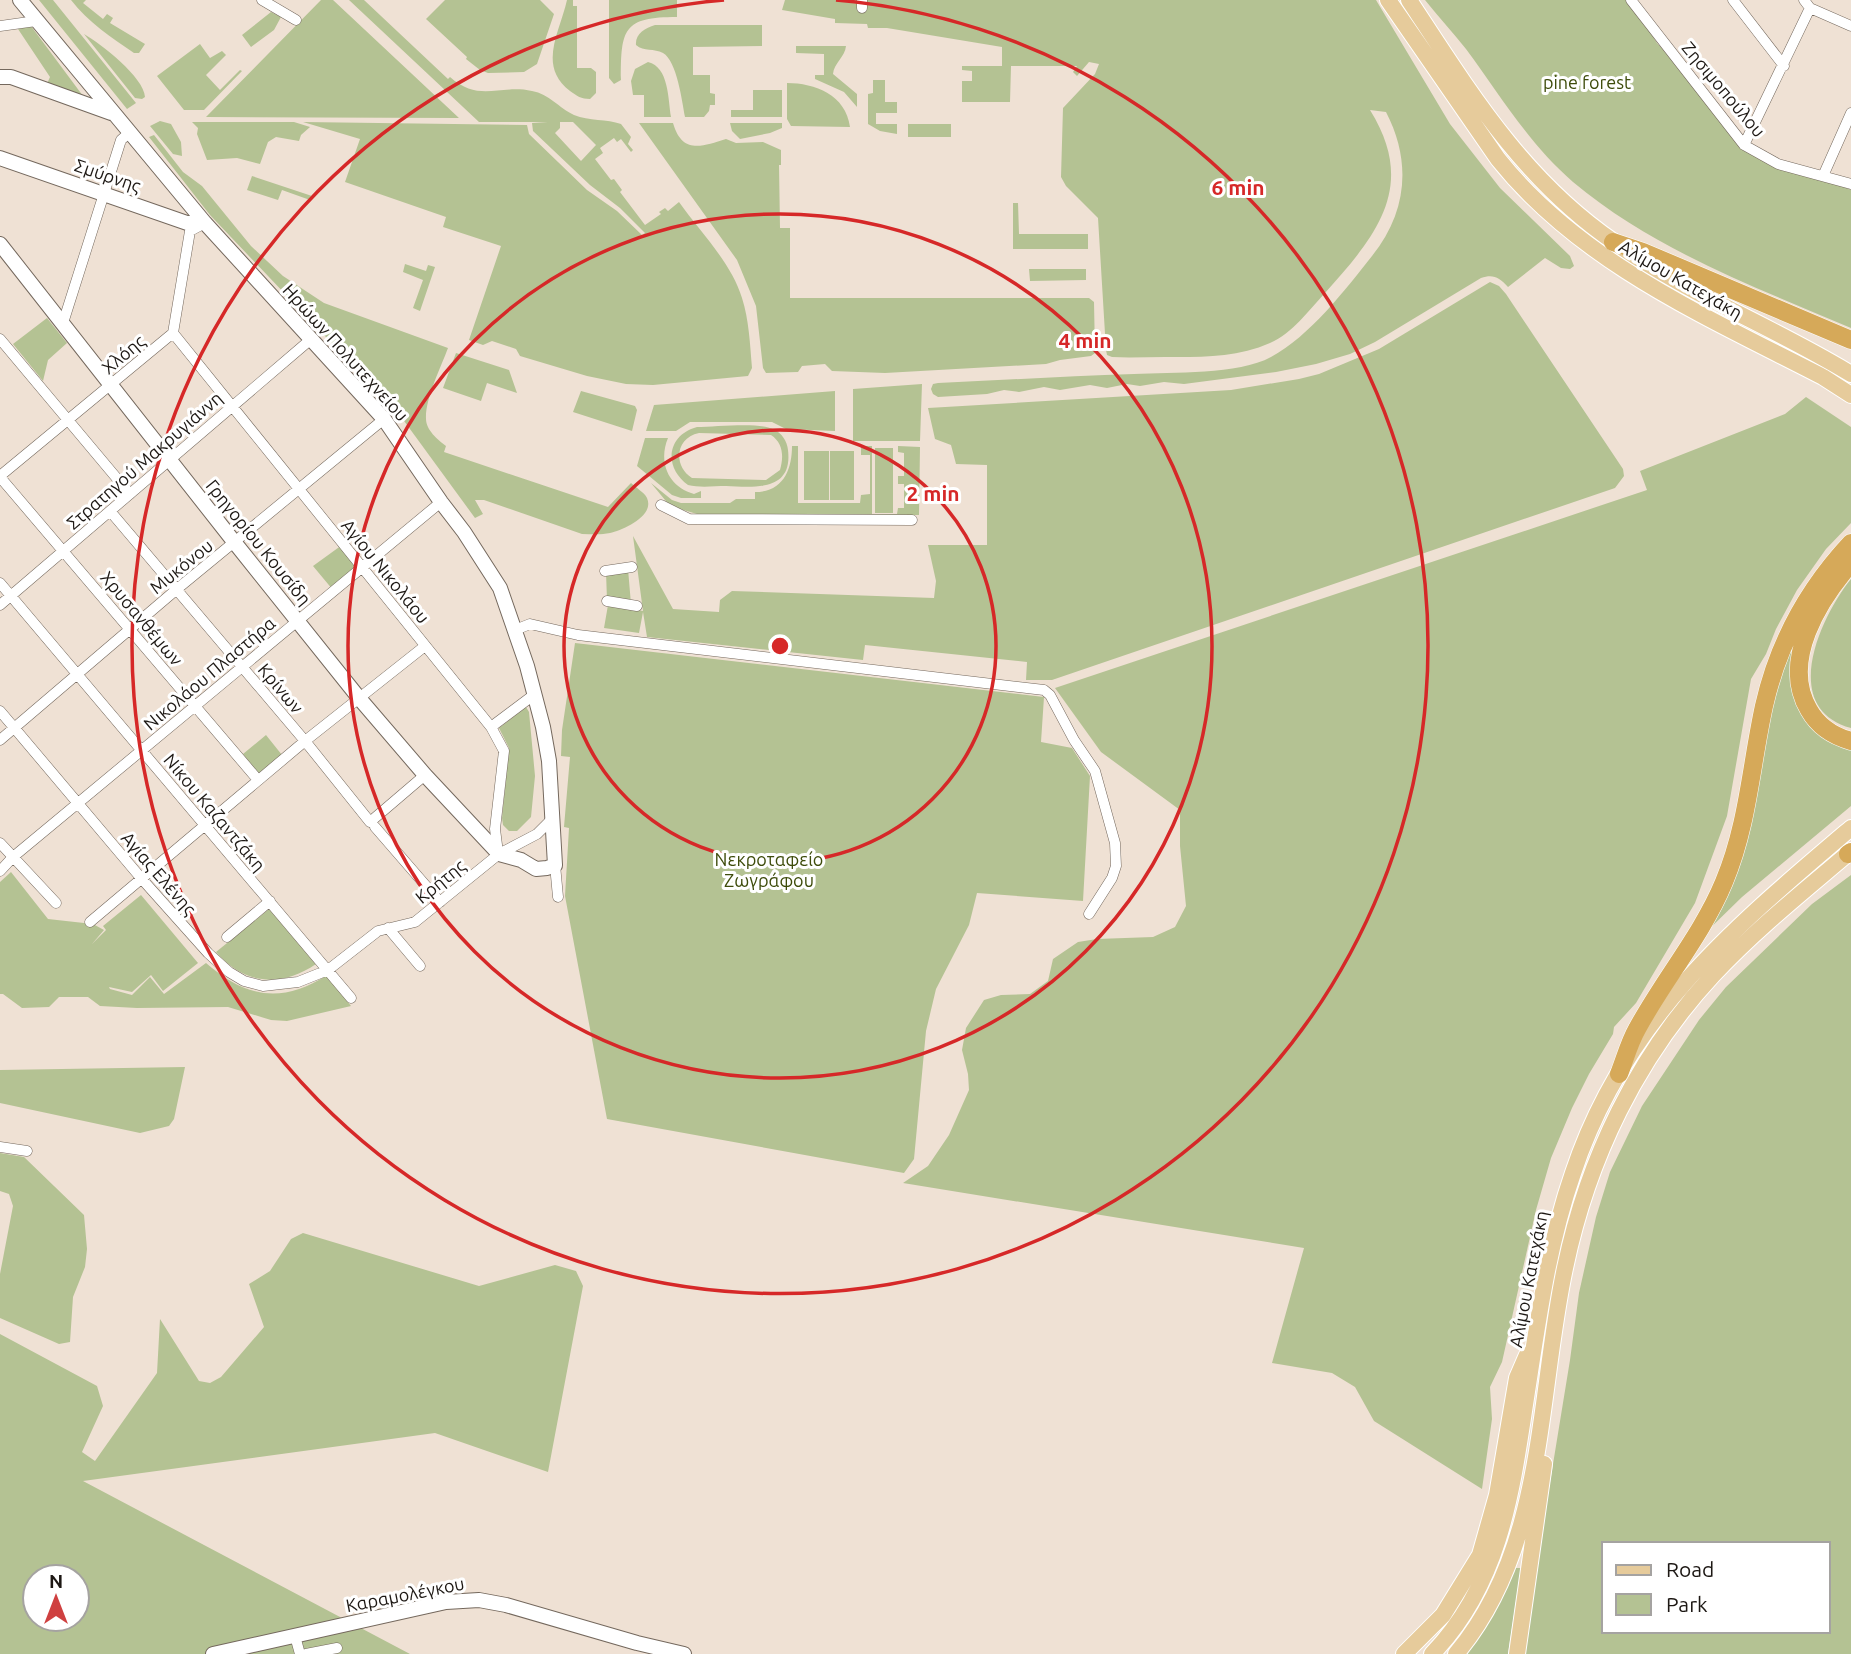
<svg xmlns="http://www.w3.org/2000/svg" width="1851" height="1654" font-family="Ubuntu,sans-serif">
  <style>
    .green { fill: #b4c293; fill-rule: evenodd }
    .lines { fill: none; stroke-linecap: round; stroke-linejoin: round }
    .street-casing { stroke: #74685d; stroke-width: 11 }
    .secondary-casing { stroke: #74685d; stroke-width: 16 }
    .primary-casing { stroke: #fff; stroke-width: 18 }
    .highway-casing { stroke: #fff; stroke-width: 19 }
    .street { stroke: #fff; stroke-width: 10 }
    .secondary { stroke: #fff; stroke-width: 14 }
    .primary { stroke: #e6cb9b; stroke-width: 16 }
    .highway { stroke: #d6a959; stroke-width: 18 }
    .ring { fill: none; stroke: #d62828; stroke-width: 3.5 }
    .labels { text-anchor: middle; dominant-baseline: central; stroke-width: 6; stroke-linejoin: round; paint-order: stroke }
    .park-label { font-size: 18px; fill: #3e4c0b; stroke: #fff }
    .street-label { font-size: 18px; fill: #1d1814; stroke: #fff }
    .centre { fill: #d62828; stroke: #fff; stroke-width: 3.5 }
    .ring-label { font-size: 21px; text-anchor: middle; font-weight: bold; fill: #d62828; stroke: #fff; stroke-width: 6; stroke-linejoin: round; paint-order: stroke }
  </style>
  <rect width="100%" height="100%" fill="#efe1d4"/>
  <path class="green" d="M39,0H53L136,103L127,109Z
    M71,0H86L83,3L103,19L107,14L113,18L110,23L145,44L139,53H134C112,38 88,22 71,0Z
    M321,0H333L459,118L206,117Z
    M349,0H364L448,79L450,77C479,103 500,84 532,91C549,94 559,108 574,115C589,121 607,119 621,124L631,137L628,144L633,150L631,152L621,139L617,142L614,138L600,148L603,153L595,159L611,180L614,179L622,190L620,192L645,225L661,214L659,212L665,208L668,211L679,202C700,232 731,262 742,298C749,320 750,344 752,368L748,376L653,385L626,384L587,376L520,356L516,349L492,341L483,345L469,340L501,246L443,227L446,217L345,182L360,139L303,122L527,125L529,134L587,190L617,211L642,235L645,233L620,208L590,185L533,131L532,123L548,122H479ZM573,122L596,145L581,161L555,133L560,128V122Z
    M445,0H540L554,14L537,64L524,72L488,73L480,70L466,59L467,57L426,19Z
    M567,0H573V6H577V68H591L596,72V93L590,99C581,99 577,96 570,91C537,66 560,32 567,0Z
    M609,0H677V17C623,17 621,29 621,80L614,84L609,78Z
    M785,0H1376L1450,124L1500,188L1570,256L1574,266L1570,269L1561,268L1545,258L1508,287C1499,277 1493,274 1481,278L1375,342L1350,354L1316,364L1276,372L1184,384L1164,382L1140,386L1127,384L1107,388L1090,385L1060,390L1044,387L1019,392L1004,390L987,394L938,397L933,394L931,389L933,384L938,383C1003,380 1069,376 1134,374C1173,372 1238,375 1271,357C1310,336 1345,290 1372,256C1407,212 1412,162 1386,112L1370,110C1418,187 1376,236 1325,293C1308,311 1293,333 1270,343C1236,358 1201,357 1165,357C1147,357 1129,358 1112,357L1107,355L1106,350L1098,218L1066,186L1061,177L1063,108L1095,74L1099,64L1089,62L1077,76L1073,72L1077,66H1011L1010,102H962V81H972V71L962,70V66H1002V47L887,28H868L867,24L835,23V19L782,10Z
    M1425,0H1630L1657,43L1701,90L1734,132L1778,164L1822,176L1851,190V328C1755,287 1654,250 1573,182C1529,144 1500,95 1466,49C1453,33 1438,16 1425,0Z
    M271,12L281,17L274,30L251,47L242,35Z
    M655,25H762V46L693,47V75H710V93L715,94V105H710L709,111L704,117H685C682,101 677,61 663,53C654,48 644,52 636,45C635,34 645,28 655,25Z
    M31,26L83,96L46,86L50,77L18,29Z
    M84,34C101,44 144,77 145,97L142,99L135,98Z
    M200,44L210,58L222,51L226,55L206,75L220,90L240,70L242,71L204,110H184L157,76Z
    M796,46H846C845,57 834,63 833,74L857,94V107L844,92L815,79V75H824V54L796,53Z
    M648,62C669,67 668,99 671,117H644V95H633L631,81L635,69Z
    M873,80H885V102H897V113H876V124H897V134L880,131L868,124V94L873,93Z
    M787,83C815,83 846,95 850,127L791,126L787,119Z
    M753,90H782V117H731V110H753Z
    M160,121L171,124L181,142L182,156L173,154L150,126Z
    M192,122H294L310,127L301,135L299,141L276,137L268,142L260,164L237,158L207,160L197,134L198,128Z
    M639,123H673C682,154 701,147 726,139L736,143L763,142L781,150V165H779L780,228H790V298H1089L1094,302L1095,353L1091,356L1060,360L1046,364L885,373L832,371L825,364L802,366L798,372L766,373L763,368L756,306L737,260Z
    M730,123H782V128L770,133L740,139L732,131Z
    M908,124H951V137H908Z
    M154,135L183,172L202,186L251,246L283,276L324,303L448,348C441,367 425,399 426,419C426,430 438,440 446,446L444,452L608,507L631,483C636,488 644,492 647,498C655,516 623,530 610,533C601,535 592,534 582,534L484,500H475L483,514L475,518L399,414L210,215L149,137Z
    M252,176L312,196L310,200L282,190L278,200L247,190Z
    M1013,203H1018L1019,234H1088V249H1013Z
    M405,264L426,271L428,265L435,267L420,311L413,308L423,280L403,272Z
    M1029,269H1086V280L1030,281Z
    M1490,282L1499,286L1506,294L1623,469L1624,476L1615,488L1052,680H1026L1027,662L865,645L863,660L647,637L643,612L639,633L604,628L608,605L643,611L633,536L673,609L719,612L720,600L732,591L934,598L936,581L928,545H987V465L956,464L951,445L935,439L928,408L1231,390L1299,379L1319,374L1379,349Z
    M47,318L67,343L48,360L43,381L13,344Z
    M456,353L509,370L517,393L487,383L481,401L443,388Z
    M922,384L920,441H853V389Z
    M581,391L635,406L637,410L632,431L573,412Z
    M835,391V431L786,429L772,422H690L676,431H646L654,405Z
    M1806,397L1851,427V523L1826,549L1797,590L1776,629L1766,654L1751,679L1727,816L1695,903L1636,1003L1614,1027L1613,1034L1589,1074L1572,1108L1551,1158L1536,1210L1502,1362L1490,1387L1492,1419L1482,1489L1374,1421L1355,1387L1332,1373L1272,1363L1304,1248L903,1183L928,1166L949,1135L969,1090L968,1074L962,1050L966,1028L984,1000L1001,995L1030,994L1048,981L1053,959L1078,942L1097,939L1153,937L1175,927L1186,906L1180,846V810L1101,752L1055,688L1647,490L1640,471L1785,414Z
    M697,427C715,427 759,422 773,429C782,433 787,441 788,450C793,492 754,487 726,486C714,486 700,488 688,485C663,467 667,435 697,427ZM699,433L771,435C783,443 784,456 780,470L766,480L692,478C673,466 675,438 699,433Z
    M645,438H668C658,462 668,487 694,494L701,491V498H681L672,495L637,466Z
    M792,446H798V503H860L861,495L870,494V455H861V446H872V514H897L898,508H904V484H898V476H904V453L898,452V446L920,447L919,515L697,514L670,506L651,483L672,500L681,503H730L736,499H755V492C783,492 792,470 792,446Z
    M875,448H893V513H875Z
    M804,451H829V500H804Z
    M830,451H854V500H830Z
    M342,545L360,566L333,590L313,566Z
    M1843,563L1793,689C1801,722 1818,741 1851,750V806L1742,897L1700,938L1783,660Z
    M628,569L631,604L607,600L606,572Z
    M1851,579V728C1778,708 1821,616 1851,579Z
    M575,643L1044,697L1041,742L1072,748L1090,776L1083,901L977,893L969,925L936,989L926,1031L914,1159L904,1173L607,1119L565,896L569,828L564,827L570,757L561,756L562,730Z
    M526,707L529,712L535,776L531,817L517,831H509L503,825L502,818L509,748L499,728Z
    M266,735L282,755L259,774L243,754Z
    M11,872L48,919L93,924L104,930L92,944L106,930L103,926L141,895L198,963L163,991L151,975L132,992L109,987L110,989L132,995L150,977L164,994L206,963C245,997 281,1005 327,975L351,1006L287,1021L271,1020L228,1007L137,1008L100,1006L88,997H59L49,1007L22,1008L3,994H0V882Z
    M1851,875V1654H1522L1570,1360L1579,1293L1596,1217L1610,1172L1642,1106L1699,1020L1726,987L1812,904ZM1604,1544H1828V1631H1604Z
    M269,909L316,964C281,988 244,985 216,952Z
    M185,1067L174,1119L169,1126L140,1133L0,1103V1070Z
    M0,1153L24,1157L84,1215L87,1249L85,1267L73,1297L70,1342L59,1344L0,1318V1274L13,1206L9,1194L0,1191Z
    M303,1233L479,1286L555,1265L576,1271L583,1286L548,1472L435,1433L83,1481L410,1654H0V1334L97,1386L103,1406L82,1452L95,1461L157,1373L160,1319L199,1381L210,1383L221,1377L264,1327L249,1284L270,1271L291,1239ZM35,1577H77V1619H35Z
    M1514,1568H1521L1508,1654H1465L1488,1623Z"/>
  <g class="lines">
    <g class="street-casing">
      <path id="street" d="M262,0L296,20
        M862,0V8
        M1631,0L1744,145L1778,164L1851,184
        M1733,0L1784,66
        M1804,0L1810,8L1851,26
        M0,26L36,21
        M1744,145L1810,8
        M1823,176L1851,113
        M63,323L121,140L129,133
        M173,333L491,727L504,751L495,829L498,853
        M0,339L130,494
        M0,476L173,333L190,231L201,225
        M0,477L258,780
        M661,505L689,519L912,520
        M110,511L305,741L370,822L425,775
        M605,571L632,567
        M0,583L351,998
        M607,601L637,606
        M0,605L310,340
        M515,630L530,624L578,635L1044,690L1050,695L1074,740L1095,771L1115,843L1116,866L1112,878L1089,914
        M0,711L141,878L208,953L229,972L244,981L263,986L298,982L328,970L378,931L415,922L499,854L537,834L552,819
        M491,727L535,694
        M0,740L177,589L384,419
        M375,827L440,902
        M0,843L56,903
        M555,865L558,897
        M0,871L13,857L441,502
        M90,922L305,741L425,646
        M388,928L420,966
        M227,937L270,901
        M0,1147L27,1151
        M295,1636L300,1654
        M306,1654L337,1648"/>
    </g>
    <g class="secondary-casing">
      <path id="secondary" d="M0,77H11L111,113
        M0,158L187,223H205
        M0,244L235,543L359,698L425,775L499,854L521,860L536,869L547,868L555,865L549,761L543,727L527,666L500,588L464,532L441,502L384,419L205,223L20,0
        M213,1654L446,1602L479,1600L506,1605L637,1643L684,1654"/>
    </g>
    <g class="primary-casing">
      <path id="primary" d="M1388,0L1498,159C1581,263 1707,317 1823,377L1851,395
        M1409,0C1469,91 1522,179 1614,242C1688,294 1774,327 1851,374
        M1404,1654L1443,1615L1480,1555L1497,1495L1517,1378L1527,1355
        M1432,1654C1504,1580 1513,1481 1528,1385C1539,1313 1549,1242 1573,1173C1624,1019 1732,929 1851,828
        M1456,1654C1546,1547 1537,1398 1565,1268C1588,1158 1637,1057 1713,975C1755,930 1804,891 1851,851
        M1517,1654L1544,1464"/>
    </g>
    <g class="highway-casing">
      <path id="highway" d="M1613,242L1643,252L1851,340
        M1851,563C1819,600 1780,661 1809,710C1818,726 1833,736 1851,741
        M1848,854L1851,852
        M1619,1074C1625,1059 1629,1043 1637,1029C1664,979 1702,935 1724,882C1748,825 1751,765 1764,706C1778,644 1808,589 1851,543"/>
    </g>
    <use href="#street" class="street"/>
    <use href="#secondary" class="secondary"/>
    <use href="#primary" class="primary"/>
    <use href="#highway" class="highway"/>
  </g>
  <g class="ring">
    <circle cx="780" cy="646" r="216"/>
    <circle cx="780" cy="646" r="432"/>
    <path d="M836 0A648 648 0 1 1 724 0"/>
  </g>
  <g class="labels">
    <g class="park-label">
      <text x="1587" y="82">pine forest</text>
      <text x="769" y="859">Νεκροταφείο<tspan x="769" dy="21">Ζωγράφου</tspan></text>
    </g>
    <g class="street-label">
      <text transform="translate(1724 89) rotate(50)">Ζησιμοπούλου</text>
      <text transform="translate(108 175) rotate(19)">Σμύρνης</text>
      <text transform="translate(1681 279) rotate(30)">Αλίμου Κατεχάκη</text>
      <text transform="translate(346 352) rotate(48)">Ηρώων Πολυτεχνείου</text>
      <text transform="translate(123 354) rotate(-40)">Χλόης</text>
      <text transform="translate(144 460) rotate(-41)">Στρατηγού Μακρυγιάννη</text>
      <text transform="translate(259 542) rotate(51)">Γρηγορίου Κουσίδη</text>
      <text transform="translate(181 566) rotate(-39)">Μυκόνου</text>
      <text transform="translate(386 571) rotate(51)">Αγίου Νικολάου</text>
      <text transform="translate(142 618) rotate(50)">Χρυσανθέμων</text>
      <text transform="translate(209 673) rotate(-40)">Νικολάου Πλαστήρα</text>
      <text transform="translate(281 688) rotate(50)">Κρίνων</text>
      <text transform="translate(215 812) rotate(50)">Νίκου Καζαντζάκη</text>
      <text transform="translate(159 873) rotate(49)">Αγίας Ελένης</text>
      <text transform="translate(440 881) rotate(-39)">Κρήτης</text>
      <text transform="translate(1528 1279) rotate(-79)">Αλίμου Κατεχάκη</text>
      <text transform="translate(405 1594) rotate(-11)">Καραμολέγκου</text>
    </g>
  </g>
  <circle cx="780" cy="646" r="10" class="centre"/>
  <g class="ring-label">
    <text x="1238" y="195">6 min</text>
    <text x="1085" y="348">4 min</text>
    <text x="933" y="501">2 min</text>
  </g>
  <rect x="1602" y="1542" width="228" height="91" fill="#ffffff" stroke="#a5a3a1" stroke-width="2"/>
  <rect x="1616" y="1565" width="35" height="10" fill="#e6cb9b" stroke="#a5a3a1" stroke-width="2"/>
  <text x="1666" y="1577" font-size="21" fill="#1d1814">Road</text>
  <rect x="1616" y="1594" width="35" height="21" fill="#b4c293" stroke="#a5a3a1" stroke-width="2"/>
  <text x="1666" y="1612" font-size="21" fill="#1d1814">Park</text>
  <g transform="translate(56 1598)"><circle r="33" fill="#ffffff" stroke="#a5a3a1" stroke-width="2"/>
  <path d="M0-5L12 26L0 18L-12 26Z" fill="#cf4040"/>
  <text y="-10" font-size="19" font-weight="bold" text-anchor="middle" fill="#1d1814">N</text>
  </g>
</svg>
